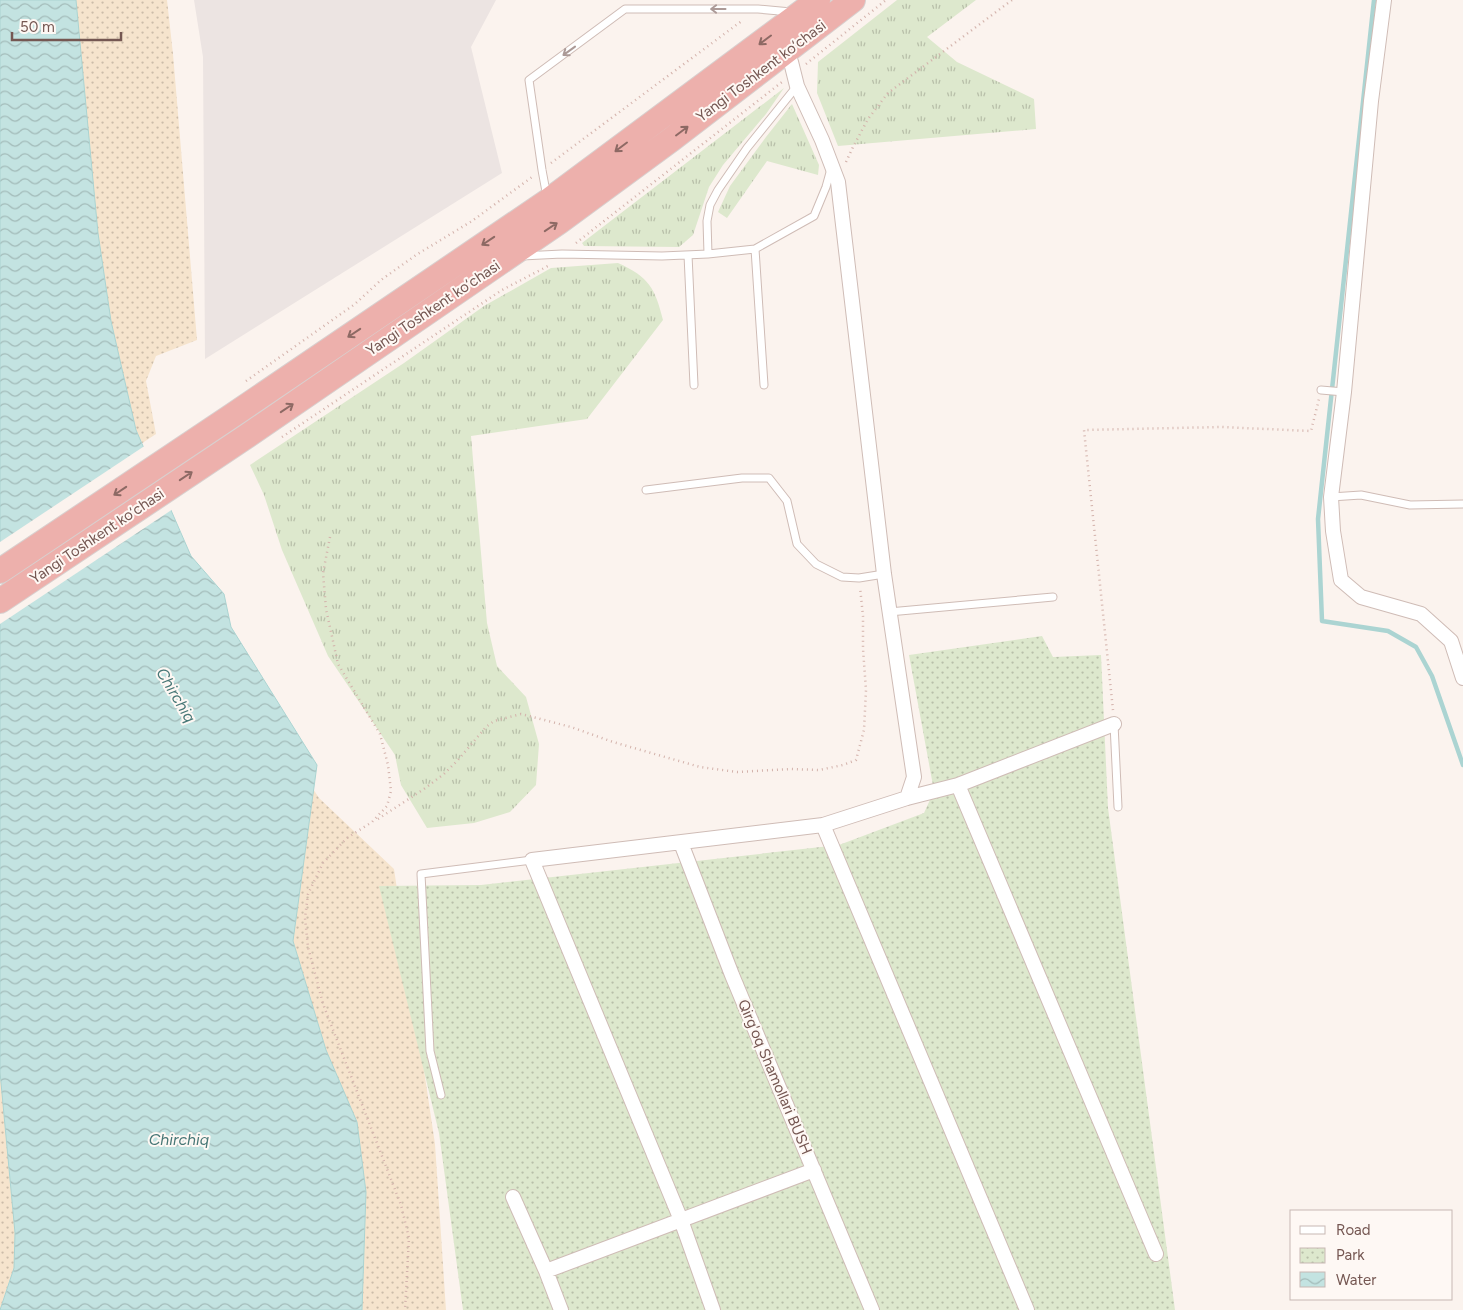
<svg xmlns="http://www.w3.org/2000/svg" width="1463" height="1310" font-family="Figtree,sans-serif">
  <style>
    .industrial { fill: #ece4e2 }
    .grass { fill: url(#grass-tufts) }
    .sand { fill: url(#sand-dots) }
    .park { fill: url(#park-dots) }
    .water { fill: url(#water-waves); stroke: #abd4d2 }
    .pier { fill: #fbf3ee }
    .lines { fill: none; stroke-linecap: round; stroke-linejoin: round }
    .stream { stroke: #abd4d2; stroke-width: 4.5 }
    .lane-casing { stroke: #cfbcb6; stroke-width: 9 }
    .street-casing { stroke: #cfbcb6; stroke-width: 16 }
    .highway-casing { stroke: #d8d0cf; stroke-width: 26 }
    .path { stroke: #d3b2ab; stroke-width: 2.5; stroke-dasharray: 1 4; stroke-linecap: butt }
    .lane { stroke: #fff; stroke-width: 7 }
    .street { stroke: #fff; stroke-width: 14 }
    .highway { stroke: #edb0ac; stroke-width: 24 }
    .oneway { stroke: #ac9a97 }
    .oneway2 { stroke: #8d6964 }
    .labels { text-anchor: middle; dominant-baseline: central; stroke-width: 4; stroke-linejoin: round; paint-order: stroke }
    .street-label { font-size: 15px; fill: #755752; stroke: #fef8f4 }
    .water-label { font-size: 16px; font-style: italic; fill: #477776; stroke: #fef8f4 }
  </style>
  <defs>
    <pattern id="grass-tufts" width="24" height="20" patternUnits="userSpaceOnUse" patternTransform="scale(1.25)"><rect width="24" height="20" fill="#dde8cd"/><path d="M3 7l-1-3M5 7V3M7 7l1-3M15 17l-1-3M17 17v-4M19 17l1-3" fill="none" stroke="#b8bfa9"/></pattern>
    <pattern id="sand-dots" width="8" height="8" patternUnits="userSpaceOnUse" patternTransform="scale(1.25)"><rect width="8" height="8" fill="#f6e4cd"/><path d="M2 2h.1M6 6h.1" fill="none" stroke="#ccbca9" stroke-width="1.8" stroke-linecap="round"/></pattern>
    <pattern id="park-dots" width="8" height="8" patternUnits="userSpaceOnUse" patternTransform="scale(1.25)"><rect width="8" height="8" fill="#dde8cd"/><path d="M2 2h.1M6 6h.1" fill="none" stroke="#b8bfa9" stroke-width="1.8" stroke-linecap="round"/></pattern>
    <pattern id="water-waves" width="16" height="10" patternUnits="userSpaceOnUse" patternTransform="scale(1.25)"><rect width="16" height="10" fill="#c3e3e1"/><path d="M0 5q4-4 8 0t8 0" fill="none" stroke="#a3bbb9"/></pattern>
  </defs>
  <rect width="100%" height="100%" fill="#fbf3ee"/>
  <path class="industrial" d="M194,0H496L471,47L502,173L205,359L203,57Z"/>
  <path class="grass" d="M897,0H976L927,37L957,62L1034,99L1036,129L838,146L817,93L818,62Z
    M784,88L766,114L723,165L709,187L693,235L679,247L584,246L582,243Z
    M792,104L819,165L818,175L767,161L727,218L718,212L730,186L766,137Z
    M618,263C649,277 655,288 663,320L587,419L471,436L487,623L497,666L526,697L539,744L536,785L510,812L474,823L427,828L401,785L395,755L328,656L282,550L264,495L250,465L404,363L484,306L551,268Z"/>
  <path class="sand" d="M0,0H167L173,54L197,340L156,356L146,381L156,434L0,537Z
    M201,617L319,798L394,869L435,1144L446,1310H0V800Z"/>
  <path class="park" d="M1042,636L1053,657L1101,655L1108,808L1175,1310H463L439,1133L379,886L481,885L839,845L924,813L934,791L909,655Z"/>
  <path class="water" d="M0,0H76L98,233L111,321L136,430L191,556L224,594L231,627L317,765L293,941L326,1050L357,1122L366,1192L362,1310H0L14,1268L15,1233L0,1072Z"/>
  <path class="pier" d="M146,445L173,509L0,624V542Z"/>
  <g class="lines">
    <path class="stream" d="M1374,0L1318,519L1322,621L1388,631L1416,647L1432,676L1463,765"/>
    <g class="lane-casing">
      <path id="lane" d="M547,197L542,170L529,80L625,9H758L791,12
        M755,249L814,216L826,187L831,169
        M708,254L755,249L764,385
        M688,255L694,385
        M522,256L562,254L662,256L708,254L707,221L710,205L718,190L747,148L797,86
        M1321,390L1344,392
        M646,490L742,478H769L787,501L797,544L816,564L842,577L859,578L884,574
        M1331,497L1361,495L1410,505L1463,504
        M889,612L1053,597
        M1114,724L1118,807
        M441,1095L430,1051L421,874L532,860"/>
    </g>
    <g class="street-casing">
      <path id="street" d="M1384,0L1371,101L1344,392L1331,497L1333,531L1341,580L1361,597L1421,614L1451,641L1463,678
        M784,53L791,62L797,86L822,140L838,182L884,574L914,777L907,798
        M958,785L1156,1254
        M823,825L1027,1310
        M681,843L732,975L872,1310
        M513,1197L546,1271L561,1310
        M546,1271L814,1170
        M713,1310L681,1220L532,860L823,825L907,798L958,785L1114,724"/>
    </g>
    <g class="highway-casing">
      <path id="highway" d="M0,571L233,415L548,201L818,0
        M0,601L247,436L559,222L672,139L853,0"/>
    </g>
    <path class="path" d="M806,64L886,0
      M846,162L853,147L868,119L888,93L1012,0
      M551,163L743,20
      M576,243L782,82
      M246,381L355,304L381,280L416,255L472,221L532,177
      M282,437L502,290L548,266
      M330,537L323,573L326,609L338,664L380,734L388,765L391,791L387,806L372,822L347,838L323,863L308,894L305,918L308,947L323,1004L401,1205L409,1238L405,1310
      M1113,710L1084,430L1221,427L1311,431L1319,399
      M378,819L424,789L444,774L458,760L486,727L494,721L521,714L571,727L613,742L700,767L737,772L791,769L819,770L843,765L856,760L864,730L866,690L863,649V616L860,587"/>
    <use href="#lane" class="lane"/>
    <use href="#street" class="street"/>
    <use href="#highway" class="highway"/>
  </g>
  <defs><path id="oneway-shaft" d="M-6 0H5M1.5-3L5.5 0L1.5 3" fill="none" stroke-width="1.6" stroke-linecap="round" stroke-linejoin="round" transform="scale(1.25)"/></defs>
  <g class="oneway">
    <use href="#oneway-shaft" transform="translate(718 9) rotate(180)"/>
    <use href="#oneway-shaft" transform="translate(569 51) rotate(144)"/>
  </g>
  <g class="oneway2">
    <use href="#oneway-shaft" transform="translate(765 40) rotate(143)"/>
    <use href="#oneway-shaft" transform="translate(682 131) rotate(-37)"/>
    <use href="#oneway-shaft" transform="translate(621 147) rotate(143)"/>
    <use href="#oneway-shaft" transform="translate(551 227) rotate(-34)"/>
    <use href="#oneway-shaft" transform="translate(488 241) rotate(146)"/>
    <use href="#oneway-shaft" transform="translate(354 333) rotate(146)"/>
    <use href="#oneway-shaft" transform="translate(287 408) rotate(-34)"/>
    <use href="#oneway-shaft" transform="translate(186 476) rotate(-34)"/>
    <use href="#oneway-shaft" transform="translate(120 491) rotate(146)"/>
  </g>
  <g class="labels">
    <g class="street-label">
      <text transform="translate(761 71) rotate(-37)">Yangi Toshkent ko‘chasi</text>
      <text transform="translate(433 308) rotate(-34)">Yangi Toshkent ko‘chasi</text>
      <text transform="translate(97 536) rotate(-34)">Yangi Toshkent ko‘chasi</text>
      <text transform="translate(775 1077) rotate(67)">Qirg'oq Shamollari BUSH</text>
    </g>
    <g class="water-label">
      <text transform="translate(176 695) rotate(59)">Chirchiq</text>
      <text x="179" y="1139">Chirchiq</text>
    </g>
  </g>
  <rect x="1290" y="1210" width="162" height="90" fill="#fef8f4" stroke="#c7b8b3"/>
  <rect x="1300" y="1226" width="25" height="8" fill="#ffffff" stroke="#c7b8b3"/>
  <text x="1336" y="1235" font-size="15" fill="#755752">Road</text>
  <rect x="1300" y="1248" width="25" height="15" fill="url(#park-dots)" stroke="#c7b8b3"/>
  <text x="1336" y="1260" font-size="15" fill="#755752">Park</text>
  <rect x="1300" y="1272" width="25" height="15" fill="url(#water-waves)" stroke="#c7b8b3"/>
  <text x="1336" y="1285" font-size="15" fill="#755752">Water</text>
  <path d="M12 32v8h109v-8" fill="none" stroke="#755752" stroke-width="2.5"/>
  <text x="20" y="32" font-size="15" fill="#755752" stroke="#fef8f4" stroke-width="4" paint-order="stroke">50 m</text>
</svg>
